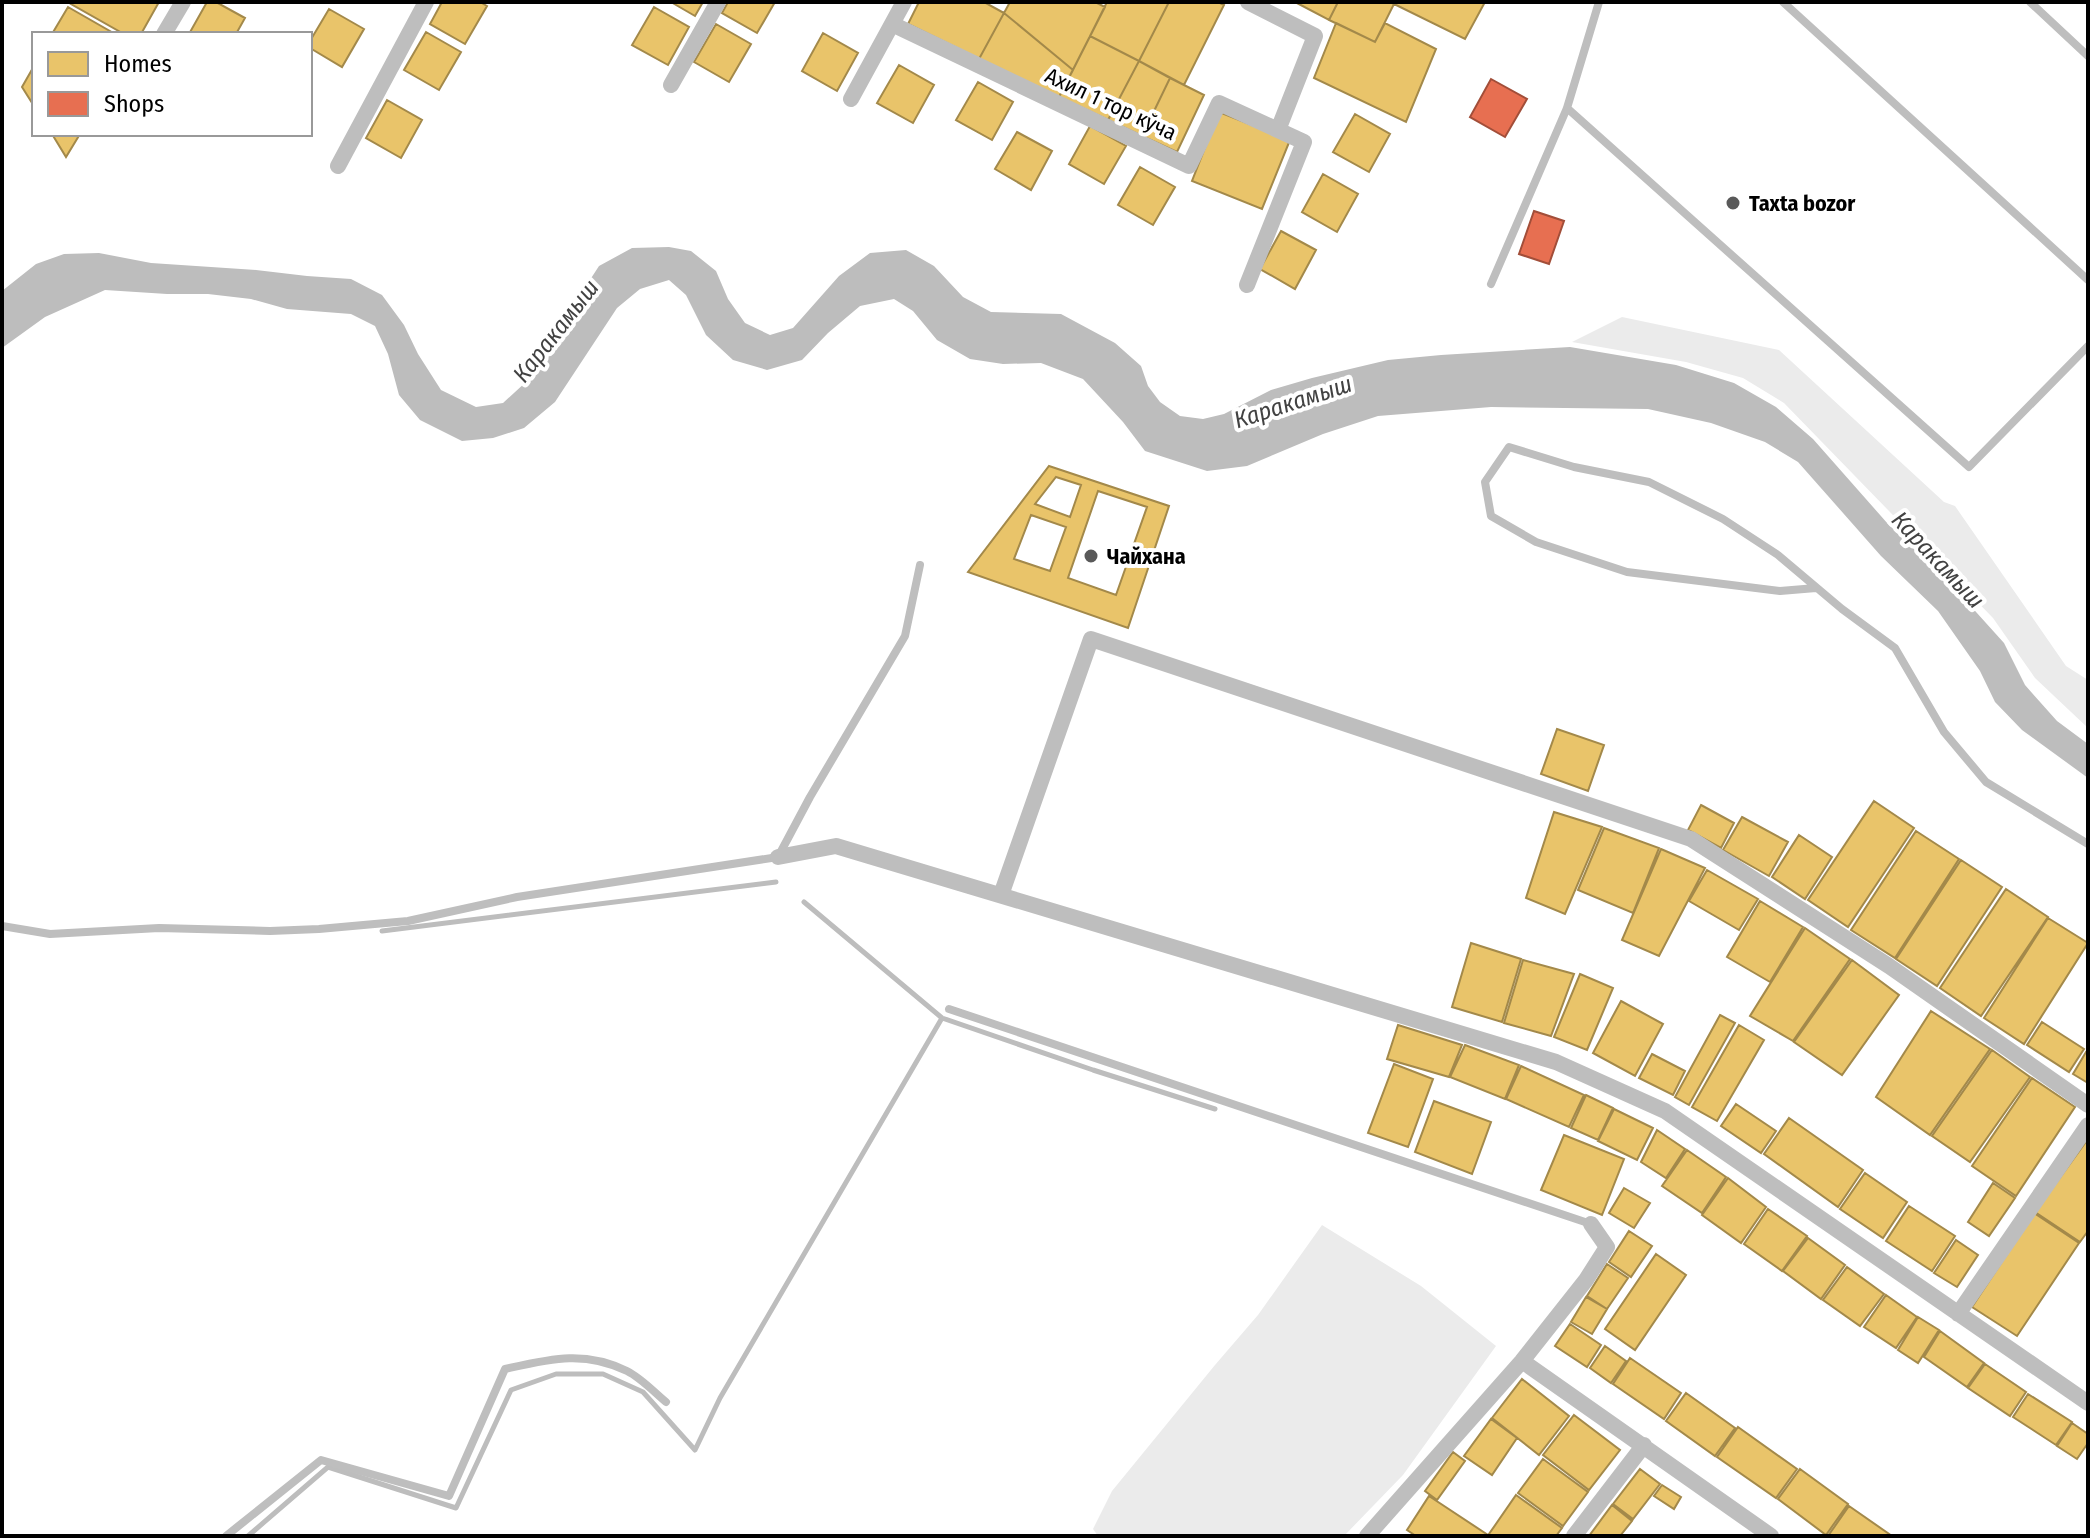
<svg xmlns="http://www.w3.org/2000/svg" width="2090" height="1538" font-family="'Fira Sans Condensed',sans-serif">
  <style>
    .green { fill: #ebebeb }
    .water { fill: #bdbdbd }
    .homes { fill: #e9c46a; stroke: #a3894a; stroke-width: 2; fill-rule: evenodd }
    .shops { fill: #e76f51; stroke: #a24e39; stroke-width: 2 }
    .lines { fill: none; stroke-linecap: round; stroke-linejoin: round }
    .stream { stroke: #bdbdbd; stroke-width: 5 }
    .lane { stroke: #bebebe; stroke-width: 8 }
    .street { stroke: #bebebe; stroke-width: 16 }
    .poi-dot { fill: #595959; stroke: #fff; stroke-width: 3 }
    .labels { text-anchor: middle; dominant-baseline: central; stroke-width: 8; stroke-linejoin: round; paint-order: stroke }
    .street-label { font-size: 22px; fill: #000; stroke: #fff }
    .poi-label { font-size: 22px; font-weight: bold; fill: #000; stroke: #fff; text-anchor: start }
    .water-label { font-size: 24px; font-style: italic; fill: #424242; stroke: #fff }
  </style>
  <rect width="100%" height="100%" fill="#fff"/>
  <path class="green" d="M1622,317L1779,350L1944,502L1955,506L2066,666L2088,680V728L2035,678L1993,618L1784,403L1743,378L1686,362L1572,342Z
    M1322,1225L1421,1286L1496,1346L1403,1475L1344,1536H1098L1093,1529L1112,1491L1215,1365L1258,1315Z"/>
  <path class="water" d="M669,247L691,251L716,271L728,299L745,323L770,335L793,328L839,276L870,253L906,250L934,266L963,297L991,312L1061,314L1115,343L1141,366L1148,386L1160,402L1180,416L1203,419L1224,414L1271,390L1312,378L1388,360L1441,355L1570,347L1676,365L1734,383L1776,407L1813,439L1888,524L1949,582L2004,643L2025,685L2057,721L2088,744V778L2022,730L1995,702L1980,671L1938,611L1881,556L1798,462L1765,442L1711,423L1648,409L1491,407L1378,416L1323,434L1247,466L1207,471L1145,451L1123,422L1083,379L1041,363L1003,364L970,359L937,340L913,311L894,299L860,306L828,333L802,360L767,370L733,360L706,335L686,295L669,280L640,289L617,308L555,402L524,428L493,438L462,441L420,420L399,395L388,354L375,326L351,314L287,309L251,299L208,294H167L105,290L45,317L2,348V291L36,264L64,254L99,253L151,263L256,270L307,276L351,279L382,295L404,325L418,354L441,390L476,407L503,403L527,381L541,363L558,329L599,266L632,248Z"/>
  <path class="homes" d="M73,2H159L141,34H124L71,4Z
    M207,2H216L245,18L236,34H189Z
    M442,2H480L487,6L465,44L430,24Z
    M671,2H703L695,16Z
    M728,2H775L757,33L722,13Z
    M919,2H984L1004,13L979,59L908,24Z
    M1010,2H1095L1105,7L1073,70L1004,13Z
    M1107,2H1169L1139,61L1090,36Z
    M1169,2H1218L1224,5L1184,85L1139,61Z
    M1295,2H1338L1329,20Z
    M1338,2H1390L1394,4L1375,42L1329,20Z
    M1395,2H1485L1465,39L1394,4Z
    M68,7L115,34H52Z
    M654,7L689,27L668,65L632,45Z
    M329,9L364,29L342,67L310,48V41Z
    M1004,13L1073,70L1059,97L979,59Z
    M1336,23L1375,42L1385,23L1436,49L1406,122L1314,78Z
    M716,24L751,44L729,82L694,62Z
    M426,32L461,52L439,90L404,70Z
    M823,33L858,53L837,91L802,71Z
    M1090,36L1139,61L1108,120L1059,97Z
    M1139,61L1170,78L1142,136L1108,120Z
    M899,65L934,85L913,123L877,103Z
    M34,66V106L22,87Z
    M1170,78L1204,95L1177,152L1142,136Z
    M978,82L1013,102L992,140L956,120Z
    M387,100L422,120L401,158L366,138Z
    M1219,112L1290,140L1262,209L1192,181Z
    M1355,114L1390,134L1369,172L1333,152Z
    M1090,126L1126,146L1104,184L1069,164Z
    M1017,132L1052,151L1031,190L995,169Z
    M52,134H80L66,157Z
    M1140,167L1175,187L1153,225L1118,205Z
    M1323,174L1358,194L1337,232L1302,212Z
    M1281,231L1316,250L1295,289L1260,269Z
    M1049,466L1169,506L1128,628L968,572ZM1056,477L1081,485L1070,517L1035,504ZM1098,491L1147,507L1116,595L1068,578ZM1031,515L1066,527L1050,571L1014,559Z
    M1557,729L1604,745L1588,791L1541,774Z
    M1874,801L1914,828L1848,927L1808,900Z
    M1701,805L1734,823L1721,848L1688,830Z
    M1554,812L1602,827L1565,914L1526,898Z
    M1742,817L1788,842L1769,876L1723,850Z
    M1604,828L1659,848L1633,913L1578,890Z
    M1916,831L1959,859L1895,958L1851,930Z
    M1799,835L1832,857L1805,899L1772,877Z
    M1661,849L1705,868L1659,956L1622,940Z
    M1961,860L2002,887L1937,986L1896,959Z
    M1707,870L1758,899L1739,930L1689,901Z
    M2006,889L2048,917L1981,1016L1940,988Z
    M1760,901L1803,927L1770,982L1727,957Z
    M2048,918L2088,943L2024,1044L1984,1018Z
    M1805,928L1850,959L1793,1041L1750,1016Z
    M1471,943L1521,959L1502,1022L1452,1007Z
    M1523,960L1574,974L1551,1036L1504,1023Z
    M1852,960L1899,995L1842,1075L1794,1042Z
    M1580,974L1613,988L1587,1050L1554,1037Z
    M1621,1001L1663,1024L1635,1076L1593,1053Z
    M1931,1011L1990,1049L1930,1135L1876,1097Z
    M1720,1015L1735,1023L1689,1105L1675,1097Z
    M2042,1022L2084,1049L2069,1072L2027,1045Z
    M1398,1025L1462,1045L1449,1077L1387,1059Z
    M1739,1025L1764,1040L1717,1121L1692,1107Z
    M1465,1045L1519,1065L1505,1099L1450,1077Z
    M1992,1050L2030,1077L1970,1162L1932,1136Z
    M2086,1052L2088,1053V1083L2073,1074Z
    M1652,1054L1685,1071L1673,1095L1639,1078Z
    M1394,1064L1433,1079L1408,1147L1368,1133Z
    M1521,1066L1584,1095L1569,1127L1506,1099Z
    M2032,1078L2075,1107L2016,1196L1972,1166Z
    M1586,1095L1613,1108L1598,1140L1571,1128Z
    M1434,1101L1491,1122L1472,1174L1415,1152Z
    M1736,1104L1776,1131L1761,1153L1721,1126Z
    M1614,1109L1653,1128L1637,1160L1598,1141Z
    M1789,1118L1863,1170L1838,1207L1764,1154Z
    M1657,1130L1685,1149L1666,1178L1641,1162Z
    M1564,1135L1624,1159L1602,1215L1541,1190Z
    M2088,1139V1231L2080,1242L2035,1212Z
    M1687,1150L1726,1177L1702,1213L1662,1186Z
    M1865,1173L1907,1202L1883,1238L1840,1209Z
    M1728,1178L1766,1207L1741,1243L1702,1215Z
    M1993,1183L2015,1198L1989,1236L1968,1222Z
    M1624,1188L1650,1203L1634,1228L1609,1213Z
    M1909,1206L1955,1236L1932,1271L1886,1241Z
    M1768,1209L1807,1236L1782,1271L1744,1244Z
    M2034,1213L2079,1243L2017,1336L1972,1307Z
    M1629,1231L1652,1246L1631,1277L1609,1262Z
    M1808,1238L1845,1265L1821,1299L1783,1271Z
    M1956,1240L1978,1255L1957,1287L1934,1273Z
    M1656,1254L1686,1275L1635,1350L1605,1329Z
    M1607,1264L1628,1278L1607,1309L1587,1296Z
    M1847,1267L1884,1294L1860,1326L1823,1300Z
    M1886,1295L1917,1317L1896,1348L1864,1327Z
    M1586,1297L1607,1309L1592,1334L1571,1322Z
    M1918,1317L1939,1330L1918,1363L1898,1350Z
    M1570,1324L1601,1345L1587,1367L1555,1346Z
    M1940,1331L1984,1363L1967,1387L1924,1357Z
    M1605,1346L1626,1361L1611,1383L1590,1368Z
    M1630,1358L1681,1393L1664,1419L1613,1384Z
    M1985,1364L2026,1392L2010,1416L1968,1388Z
    M1522,1379L1569,1416L1539,1455L1492,1418Z
    M1686,1393L1735,1428L1715,1456L1666,1421Z
    M2028,1394L2072,1422L2056,1445L2013,1417Z
    M1574,1415L1620,1450L1589,1490L1543,1455Z
    M1491,1419L1517,1438L1492,1475L1464,1456Z
    M2072,1423L2088,1434V1443L2077,1459L2057,1446Z
    M1738,1427L1797,1469L1776,1498L1717,1457Z
    M1453,1452L1465,1461L1437,1500L1425,1491Z
    M1543,1459L1588,1492L1563,1526L1518,1493Z
    M1640,1469L1660,1484L1633,1519L1613,1504Z
    M1800,1469L1848,1504L1826,1535L1778,1499Z
    M1662,1485L1681,1497L1674,1509L1654,1496Z
    M1516,1495L1562,1528L1556,1536H1491L1489,1534Z
    M1429,1496L1488,1535L1416,1536L1407,1530Z
    M1612,1505L1632,1521L1620,1536H1589Z
    M1849,1506L1892,1536H1828Z"/>
  <path class="shops" d="M1491,79L1527,99L1505,137L1470,117Z
    M1534,211L1564,221L1549,264L1519,254Z"/>
  <g class="lines">
    <path class="stream" d="M804,902L942,1018L1093,1070L1215,1109
      M382,931L776,882
      M248,1536L328,1467L456,1508L511,1390L556,1374H603L643,1392L695,1450L720,1398L942,1018"/>
    <path class="lane" d="M1783,2L2088,280
      M2030,2L2088,56
      M1567,108L1969,467L2088,346
      M1491,284L1567,108L1599,2
      M1816,588L1780,591L1627,572L1536,542L1491,516L1485,482L1509,447L1574,467L1649,482L1723,519L1778,555L1842,609L1895,648L1944,732L1986,782L2088,844
      M2,926L50,934L159,928L270,931L319,929L408,921L517,897L778,857L810,797L905,636L920,565
      M949,1009L1591,1224
      M226,1536L321,1460L449,1496L505,1369C550,1359 584,1350 627,1371C641,1378 654,1392 666,1402"/>
    <path class="street" d="M1248,2L1315,36L1278,130
      M892,24L1189,166L1219,103L1304,142L1247,285
      M164,34L183,2
      M671,85L718,2
      M851,99L904,2
      M338,166L426,2
      M778,857L836,846L1556,1062L1665,1111L2088,1403
      M1001,895L1091,639L1691,839L1889,966L2088,1105
      M1958,1314L2088,1125
      M1522,1361L1771,1536
      M1367,1536L1522,1361L1586,1280L1607,1247L1591,1224
      M1574,1536L1644,1445"/>
  </g>
  <g class="poi-dot">
    <circle cx="1733" cy="203" r="8"/>
    <circle cx="1091" cy="556" r="8"/>
  </g>
  <g class="labels">
    <g class="street-label">
      <text transform="translate(1111 104) rotate(25)">Ахил 1 тор кўча</text>
    </g>
    <g class="poi-label">
      <text x="1749" y="203">Taxta bozor</text>
      <text x="1107" y="556">Чайхана</text>
    </g>
    <g class="water-label">
      <text transform="translate(556 331) rotate(-52)">Каракамыш</text>
      <text transform="translate(1293 402) rotate(-18)">Каракамыш</text>
      <text transform="translate(1938 560) rotate(47)">Каракамыш</text>
    </g>
  </g>
  <rect width="2090" height="1538" fill="none" stroke="#000000" stroke-width="8"/>
  <rect x="32" y="32" width="280" height="104" fill="#ffffff" stroke="#999999" stroke-width="2"/>
  <rect x="48" y="52" width="40" height="24" fill="#e9c46a" stroke="#999999" stroke-width="2"/>
  <text x="104" y="72" font-size="24" fill="#000000">Homes</text>
  <rect x="48" y="92" width="40" height="24" fill="#e76f51" stroke="#999999" stroke-width="2"/>
  <text x="104" y="112" font-size="24" fill="#000000">Shops</text>
</svg>
